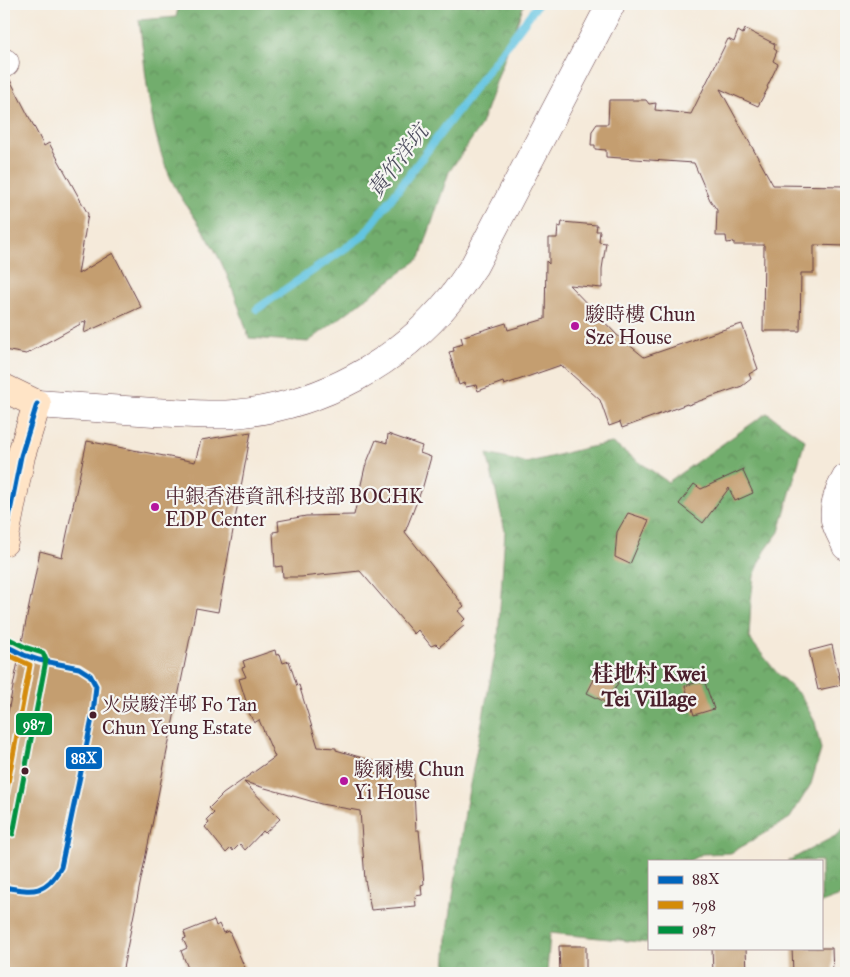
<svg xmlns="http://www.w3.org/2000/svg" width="850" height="977" font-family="'IM FELL Great Primer','Noto Serif TC',serif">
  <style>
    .forest { fill: url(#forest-crowns); stroke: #5e664c }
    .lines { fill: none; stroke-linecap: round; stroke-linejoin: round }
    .stream { stroke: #64c5e2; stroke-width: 8 }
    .building { fill: #c49e70 }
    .street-casing { stroke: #643d45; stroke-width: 29 }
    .secondary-casing { stroke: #643d45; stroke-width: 29 }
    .street { stroke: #fff; stroke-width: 28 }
    .secondary { stroke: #ffe4c6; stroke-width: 28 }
    .bus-1-casing { stroke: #f6f6f2; stroke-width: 9 }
    .bus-2-casing { stroke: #f6f6f2; stroke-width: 9 }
    .bus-3-casing { stroke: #f6f6f2; stroke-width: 9 }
    .bus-1 { stroke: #0065bd; stroke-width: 5 }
    .bus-2 { stroke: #d48b09; stroke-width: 5 }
    .bus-3 { stroke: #009140; stroke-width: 5 }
    .poi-dot { fill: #b5179e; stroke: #f6f6f2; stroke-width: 2 }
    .bus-dot { fill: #4a1f2b; stroke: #f6f6f2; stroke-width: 2 }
    .labels { text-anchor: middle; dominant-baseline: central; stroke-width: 4.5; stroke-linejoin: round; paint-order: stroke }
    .bus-label { font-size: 19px; fill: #4a1f2b; stroke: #f6f6f2; text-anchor: start }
    .poi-label { font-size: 20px; fill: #4a1f2b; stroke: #f6f6f2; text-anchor: start }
    .water-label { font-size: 21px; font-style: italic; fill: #525162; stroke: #f6f6f2 }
    .quarter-label { font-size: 22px; font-weight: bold; fill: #4a1f2b; stroke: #f6f6f2 }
    .line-badge { stroke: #f6f6f2; stroke-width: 2 }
    .badge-label { font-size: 14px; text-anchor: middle; font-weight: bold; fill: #fff }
  </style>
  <defs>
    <pattern id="forest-crowns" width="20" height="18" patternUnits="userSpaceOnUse" patternTransform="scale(1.25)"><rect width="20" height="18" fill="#72ad6d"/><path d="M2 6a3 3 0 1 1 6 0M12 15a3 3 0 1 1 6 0" fill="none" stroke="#608c5a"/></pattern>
  </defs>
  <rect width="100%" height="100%" fill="#f6f6f2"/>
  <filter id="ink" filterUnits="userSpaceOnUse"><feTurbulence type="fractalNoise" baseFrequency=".02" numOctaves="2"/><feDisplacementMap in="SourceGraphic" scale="10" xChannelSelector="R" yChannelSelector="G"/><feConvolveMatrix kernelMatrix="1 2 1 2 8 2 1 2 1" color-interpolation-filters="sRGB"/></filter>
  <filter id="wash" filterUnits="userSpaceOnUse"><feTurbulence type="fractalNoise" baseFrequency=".0096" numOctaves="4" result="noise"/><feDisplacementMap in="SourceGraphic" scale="20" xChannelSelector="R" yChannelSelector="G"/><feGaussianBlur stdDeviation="1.12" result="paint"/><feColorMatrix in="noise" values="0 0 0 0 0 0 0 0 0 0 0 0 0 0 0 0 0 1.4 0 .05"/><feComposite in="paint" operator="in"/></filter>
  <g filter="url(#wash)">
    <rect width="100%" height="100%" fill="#f5eada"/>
    <path class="forest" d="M179,4H524L480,127L449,172L420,258L308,342L249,338C238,303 227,268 207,237C194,215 177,195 168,172C148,124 146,70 139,20L176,17Z
      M767,413L805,440L779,532L765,551L754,576L751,600L749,638L777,673L801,696L815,722L821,750L811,784L790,818L731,853L702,854L689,861H649V943L550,933L547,973H445L447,938L466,805L498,639L505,531L487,454L526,463L585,448L612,443L668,482Z
      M846,827V894L821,903V861H788L837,835Z"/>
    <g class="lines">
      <path class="stream" d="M257,309L363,236L538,4"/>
    </g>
    <g id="blocks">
      <path class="building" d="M745,29L775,44L774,49L777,51L773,61L778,64L767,87L768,88L758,106L720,89L773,185L846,186V246L814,245V273H801L800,331H763L764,245H734V242L727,243L726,236H716L717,210L710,200L694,163L606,157V150L595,149V145H591L592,131L597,124H608L609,100H646L649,104L656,103L655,110L691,114L728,39L734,42L738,31L743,34Z
        M9,78L44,146L49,143L88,214L78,274L113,253L141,307L84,333L86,321L26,354L4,350V79Z
        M562,222L597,225L596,231H600L599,242L606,243L602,269V288L569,285L617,335L644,357L722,330L742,324L758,369L749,374L751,379L742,386L688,405L687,404L622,428L620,422L609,426L600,400L561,365L504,385L503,382L478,391L476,385L466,387L464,383L459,385L449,352L454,351L453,347L463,344L461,337L506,323L508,330L545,319L546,261L549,264V238H557L558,226L561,227Z
        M251,432L218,612L196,608L122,973H4V732L40,551L62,557L87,441L195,462L201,440Z
        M388,434L422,446L420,453L431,457L423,486L405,532L464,606L458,611L465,619L462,622L465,625L439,647L436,644L431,646L418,630L414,634L360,571L301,577H283L282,566L275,567L273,532L279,531L278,521L306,516L354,515L365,467L376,440L387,443Z
        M744,469L743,471L753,493L735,501L729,488L703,523L679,504L694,484L701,489Z
        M628,513L649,520L630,564L615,557L617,532Z
        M832,645L841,685L818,690L809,651Z
        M275,650L276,655L280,654L283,663L289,661L297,686L299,685L318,747L336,748V750L413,773L416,830H419L424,884L421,885L422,895L415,896L416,906L371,910L365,880L360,811L321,804L244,782L280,819L265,833L263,831L245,850L240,844L233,851L231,848L226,853L205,827L209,823L207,820L214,813L209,808L223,794L275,757L259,720L254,723L245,704H247L239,679L246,677L242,668L245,667L243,661Z
        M598,672L618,683L607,703L587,693Z
        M704,680L714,709L694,715L685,686Z
        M214,920L216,926L219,924L223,933L229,931L247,973H190L181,951L187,948L183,939L186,938L184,932Z
        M559,946H586V973H560Z
        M712,948H746L747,973H713Z
        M792,948H832L833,973H793Z"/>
    </g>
  </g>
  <g filter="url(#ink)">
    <use href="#blocks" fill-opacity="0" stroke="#643d45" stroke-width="1"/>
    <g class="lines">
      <g class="street-casing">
        <path id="street" d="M4,63H5
          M37,404C76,407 115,409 154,412C181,413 208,416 234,414C320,406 398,364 452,297C460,287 467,276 474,266L611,4
          M846,478C839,490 833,506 835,520C837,529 843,538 846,546"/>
      </g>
      <g class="secondary-casing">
        <path id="secondary" d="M4,388L37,404L21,456L4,542"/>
      </g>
      <use href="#street" class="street"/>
      <use href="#secondary" class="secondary"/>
      <g class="bus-1-casing">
        <path id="bus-1" d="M4,542L21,456L37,404
          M4,645L24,655L39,660L79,668L90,675L96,686L93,714L61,867C45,895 33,892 4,887"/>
      </g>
      <g class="bus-2-casing">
        <path id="bus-2" d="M4,653L30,665L4,804"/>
      </g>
      <g class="bus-3-casing">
        <path id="bus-3" d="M7,638L27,648L43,653L46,660L13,834"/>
      </g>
      <use href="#bus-1" class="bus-1"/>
      <use href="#bus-2" class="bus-2"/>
      <use href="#bus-3" class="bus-3"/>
    </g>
  </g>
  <g class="poi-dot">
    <circle cx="575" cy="326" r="5"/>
    <circle cx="155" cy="507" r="5"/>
    <circle cx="344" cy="781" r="5"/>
  </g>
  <g class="bus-dot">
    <circle cx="93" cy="715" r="4.5"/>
    <circle cx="25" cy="771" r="4.5"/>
  </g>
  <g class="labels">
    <g class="bus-label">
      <text x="102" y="704">火炭駿洋邨 Fo Tan<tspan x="102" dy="23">Chun Yeung Estate</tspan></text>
    </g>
    <g class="poi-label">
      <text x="585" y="314">駿時樓 Chun<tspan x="585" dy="23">Sze House</tspan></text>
      <text x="165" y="496">中銀香港資訊科技部 BOCHK<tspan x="165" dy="23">EDP Center</tspan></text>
      <text x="354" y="769">駿爾樓 Chun<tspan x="354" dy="23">Yi House</tspan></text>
    </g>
    <g class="water-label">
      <text transform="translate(398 161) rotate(-53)">黃竹洋坑</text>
    </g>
    <g class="quarter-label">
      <text x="649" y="673">桂地村 Kwei<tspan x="649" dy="25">Tei Village</tspan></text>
    </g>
  </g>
  <g class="line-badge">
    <rect x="15" y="712" width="38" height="24" rx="5" fill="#009140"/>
    <rect x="65" y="746" width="38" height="24" rx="5" fill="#0065bd"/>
  </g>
  <g class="badge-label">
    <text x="34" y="729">987</text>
    <text x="84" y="763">88X</text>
  </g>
  <rect width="850" height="977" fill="none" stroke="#f6f6f2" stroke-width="20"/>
  <rect x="648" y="860" width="175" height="90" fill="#f6f6f2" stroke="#b1a0a2"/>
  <rect x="658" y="876" width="25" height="8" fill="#0065bd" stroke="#b1a0a2"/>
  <text x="692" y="884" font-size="15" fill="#4a1f2b">88X</text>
  <rect x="658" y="901" width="25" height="8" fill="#d48b09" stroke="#b1a0a2"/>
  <text x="692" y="910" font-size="15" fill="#4a1f2b">798</text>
  <rect x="658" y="926" width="25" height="8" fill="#009140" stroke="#b1a0a2"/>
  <text x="692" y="934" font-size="15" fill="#4a1f2b">987</text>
</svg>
